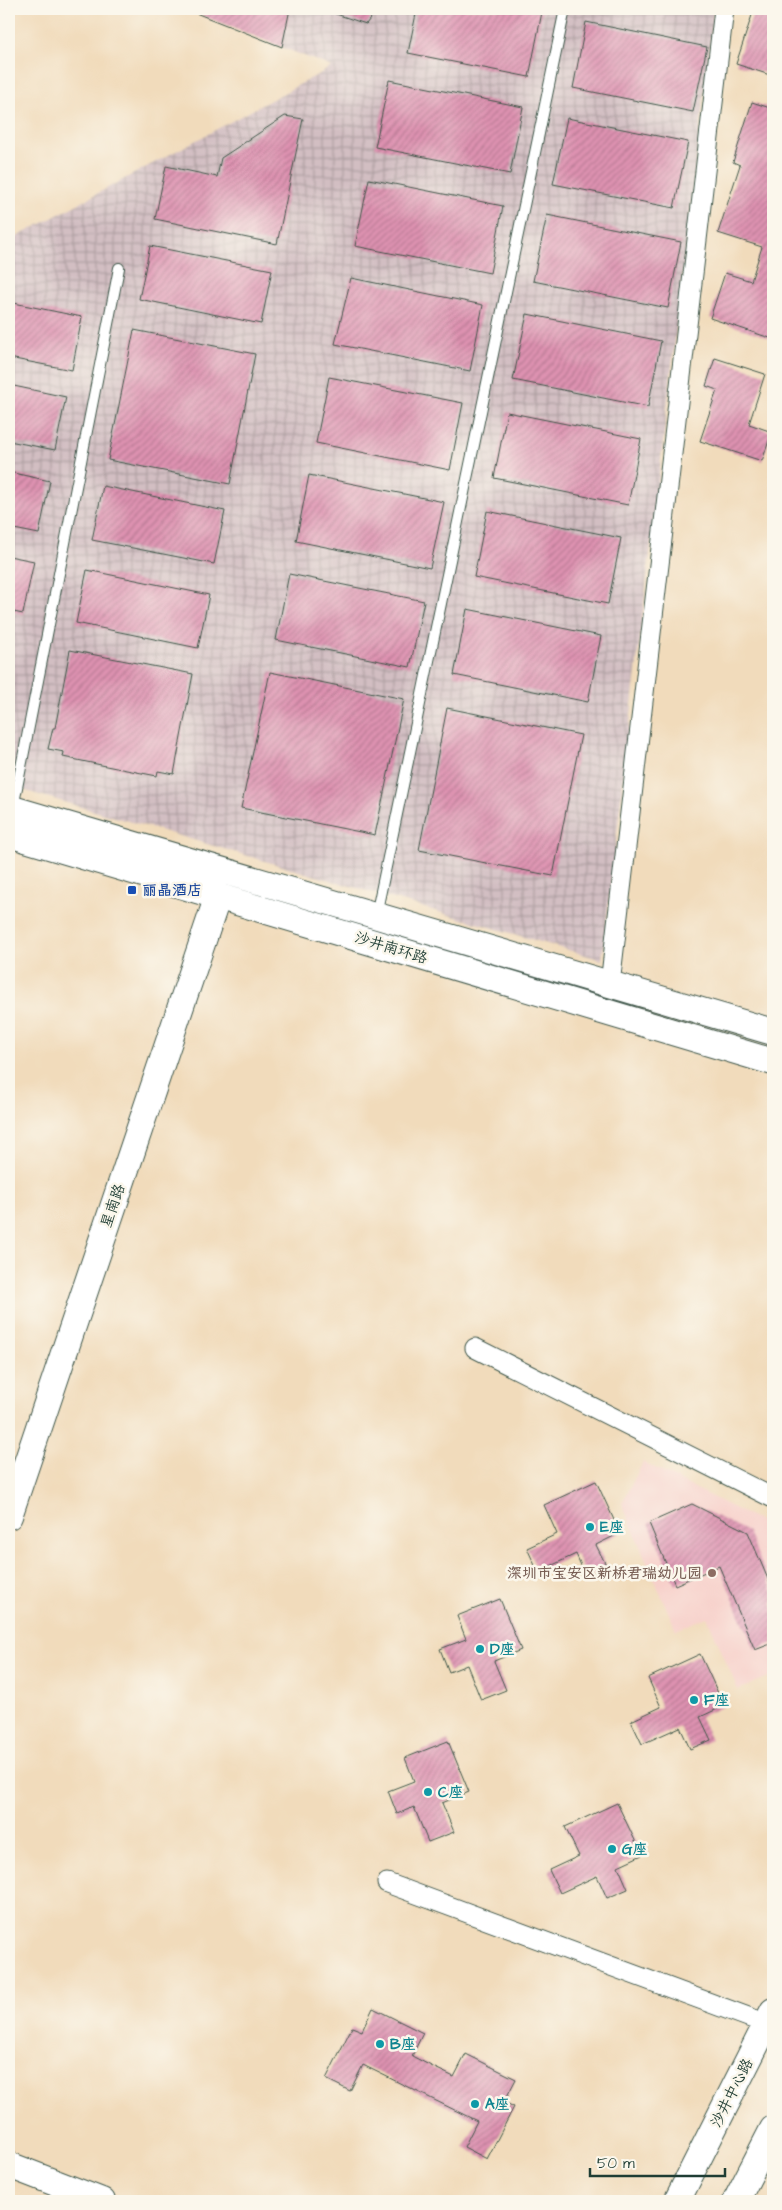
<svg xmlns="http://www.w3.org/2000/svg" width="782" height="2210" font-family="'Architects Daughter','LXGW WenKai TC',sans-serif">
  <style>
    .built { fill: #f7d0ca }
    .industrial { fill: url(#industrial-grid) }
    .building { fill: url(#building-hatch) }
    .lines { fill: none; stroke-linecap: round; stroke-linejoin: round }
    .lane-casing { stroke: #3e5548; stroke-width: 12 }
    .street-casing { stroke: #3e5548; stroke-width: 21 }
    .secondary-casing { stroke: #3e5548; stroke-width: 28 }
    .lane { stroke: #fff; stroke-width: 10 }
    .street { stroke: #fff; stroke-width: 19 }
    .secondary { stroke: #fff; stroke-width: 26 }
    .transit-dot { fill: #1a4fb4; stroke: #fbf7ec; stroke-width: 2 }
    .culture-dot { fill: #0f9aa8; stroke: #fbf7ec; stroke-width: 2 }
    .education-dot { fill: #8d6e63; stroke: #fbf7ec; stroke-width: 2 }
    .labels { text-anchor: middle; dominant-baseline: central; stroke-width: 5; stroke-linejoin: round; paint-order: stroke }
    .transit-label { font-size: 15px; font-weight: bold; fill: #164399; stroke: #fbf7ec; text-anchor: start }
    .street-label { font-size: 15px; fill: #1f3d34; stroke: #fbf7ec }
    .culture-label { font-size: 15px; font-weight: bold; fill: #0d838f; stroke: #fbf7ec; text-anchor: start }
    .education-label { font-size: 15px; font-weight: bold; fill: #785e54; stroke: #fbf7ec; text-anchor: end }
  </style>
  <defs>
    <pattern id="industrial-grid" width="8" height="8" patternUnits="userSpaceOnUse" patternTransform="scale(1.25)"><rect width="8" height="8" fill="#d2bec2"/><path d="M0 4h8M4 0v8" fill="none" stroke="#aa9c9e"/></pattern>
    <pattern id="building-hatch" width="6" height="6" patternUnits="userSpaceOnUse" patternTransform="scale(1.25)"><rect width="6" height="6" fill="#de92b1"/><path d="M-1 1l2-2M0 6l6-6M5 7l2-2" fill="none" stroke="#b37891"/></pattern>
  </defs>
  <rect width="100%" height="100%" fill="#fbf7ec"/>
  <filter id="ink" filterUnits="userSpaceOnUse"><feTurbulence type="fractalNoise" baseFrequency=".02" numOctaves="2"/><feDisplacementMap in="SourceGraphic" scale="10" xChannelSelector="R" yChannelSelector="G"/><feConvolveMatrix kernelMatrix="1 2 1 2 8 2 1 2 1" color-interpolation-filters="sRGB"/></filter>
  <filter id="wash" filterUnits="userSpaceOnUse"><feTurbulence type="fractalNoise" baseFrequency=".0096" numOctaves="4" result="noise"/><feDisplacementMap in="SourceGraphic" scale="20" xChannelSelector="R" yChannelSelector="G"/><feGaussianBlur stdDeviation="1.12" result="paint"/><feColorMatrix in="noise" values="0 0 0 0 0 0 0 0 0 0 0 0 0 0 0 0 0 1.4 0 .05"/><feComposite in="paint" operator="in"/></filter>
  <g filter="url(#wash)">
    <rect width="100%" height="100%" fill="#f1dbbb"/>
    <path class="built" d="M643,1462L773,1528V1675L738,1690L707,1617L676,1630L622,1504Z"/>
    <path class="industrial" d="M186,9H714L602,960L9,786V241L332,67Z"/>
    <g id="blocks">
      <path class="building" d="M188,9H290L282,47L188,10Z
        M328,9H378L366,24L327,11Z
        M417,9H525L542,12L529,77L408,53Z
        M754,9H773V76L736,64Z
        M586,22L707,47L693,112L573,88Z
        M389,80L523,107L510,174L375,147Z
        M752,102L773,109V339L710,318L725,273L751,281L762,247L718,233L740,165L733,162Z
        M285,116L303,119L277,244L155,219L166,166L217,177L221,158Z
        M567,118L688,142L674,208L553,184Z
        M369,179L503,206L490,273L355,246Z
        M547,215L681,242L668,308L533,281Z
        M150,246L272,270L261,324L139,299Z
        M351,278L483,305L470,371L335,344Z
        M9,302L82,317L72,370L9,358Z
        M527,314L661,341L648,407L513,380Z
        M134,330L255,354L230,484L108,460Z
        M715,358L765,374L749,424L772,432L762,461L700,441L717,390L706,386Z
        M329,377L463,403L450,470L316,443Z
        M9,385L66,397L55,450L9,441Z
        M507,412L641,439L628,505L494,478Z
        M9,472L50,481L39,534L9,528Z
        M309,475L444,502L430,568L296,541Z
        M103,486L225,511L214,564L92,540Z
        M487,511L621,538L608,604L474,577Z
        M9,556L34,561L23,614L9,611Z
        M87,570L209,595L198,648L76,623Z
        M289,574L424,601L410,667L276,640Z
        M467,609L601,636L588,702L454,675Z
        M70,650L193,674L174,774L158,771L157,776L106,766L63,757L64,752L48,749L53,728H55Z
        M270,672L404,699L375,835L241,808Z
        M447,708L581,735L553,876L419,850Z
        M596,1481L620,1533L596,1545L607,1567L586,1577L576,1554L538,1572L527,1548L557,1534L544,1505Z
        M692,1504L748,1532L773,1591V1643L755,1650L719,1566L675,1585L649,1523Z
        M500,1599L521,1650L494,1661L506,1690L481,1700L467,1665L449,1672L440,1649L466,1639L457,1616Z
        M700,1654L724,1706L700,1717L711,1740L690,1749L680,1727L642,1744L631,1721L661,1707L648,1678Z
        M448,1741L469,1792L442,1803L454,1832L428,1842L414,1807L397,1814L388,1791L414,1781L405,1758Z
        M617,1803L642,1855L618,1866L628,1889L607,1898L597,1876L560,1893L549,1870L579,1856L565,1827Z
        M373,2008L423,2033L412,2056L433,2067L454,2077L466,2054L516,2079L504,2102L514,2107L487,2159L464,2147L477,2121L363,2065L350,2091L326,2079L352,2027L362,2031Z"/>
    </g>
  </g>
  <g filter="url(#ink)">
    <use href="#blocks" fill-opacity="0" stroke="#3e5548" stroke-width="1"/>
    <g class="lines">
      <g class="lane-casing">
        <path id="lane" d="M13,808L119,268
          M376,915L565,9"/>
      </g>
      <g class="street-casing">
        <path id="street" d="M610,984L724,9
          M475,1348L773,1498
          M387,1883L767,2024"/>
      </g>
      <g class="secondary-casing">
        <path id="secondary" d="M9,808L773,1032
          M9,834L773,1062
          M9,1516L218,896
          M9,2165L102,2201
          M677,2201L773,2011
          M736,2201L773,2129"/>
      </g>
      <use href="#lane" class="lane"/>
      <use href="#street" class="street"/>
      <use href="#secondary" class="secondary"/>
    </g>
  </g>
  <rect class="transit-dot" x="127" y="885" width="10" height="10" rx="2.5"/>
  <g class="culture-dot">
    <circle cx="590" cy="1527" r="5"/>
    <circle cx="480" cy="1649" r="5"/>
    <circle cx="694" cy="1700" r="5"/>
    <circle cx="428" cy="1792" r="5"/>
    <circle cx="612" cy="1849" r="5"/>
    <circle cx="380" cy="2044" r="5"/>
    <circle cx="475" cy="2104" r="5"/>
  </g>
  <circle class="education-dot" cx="712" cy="1573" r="5"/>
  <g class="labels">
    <g class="transit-label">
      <text x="142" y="890">丽晶酒店</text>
    </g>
    <g class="street-label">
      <text transform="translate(391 948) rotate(17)">沙井南环路</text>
      <text transform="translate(113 1206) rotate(-71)">星南路</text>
      <text transform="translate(732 2093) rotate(-63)">沙井中心路</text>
    </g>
    <g class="culture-label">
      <text x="600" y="1527">E座</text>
      <text x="490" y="1649">D座</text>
      <text x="704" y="1700">F座</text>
      <text x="438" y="1792">C座</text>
      <text x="622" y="1849">G座</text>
      <text x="390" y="2044">B座</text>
      <text x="485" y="2104">A座</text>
    </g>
    <g class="education-label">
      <text x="702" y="1573">深圳市宝安区新桥君瑞幼儿园</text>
    </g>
  </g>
  <rect width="782" height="2210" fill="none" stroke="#fbf7ec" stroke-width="30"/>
  <path d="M590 2168v8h135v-8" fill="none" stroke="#1f3d34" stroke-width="2.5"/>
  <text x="597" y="2168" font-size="15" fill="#1f3d34" stroke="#fbf7ec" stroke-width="4" paint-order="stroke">50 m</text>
</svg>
